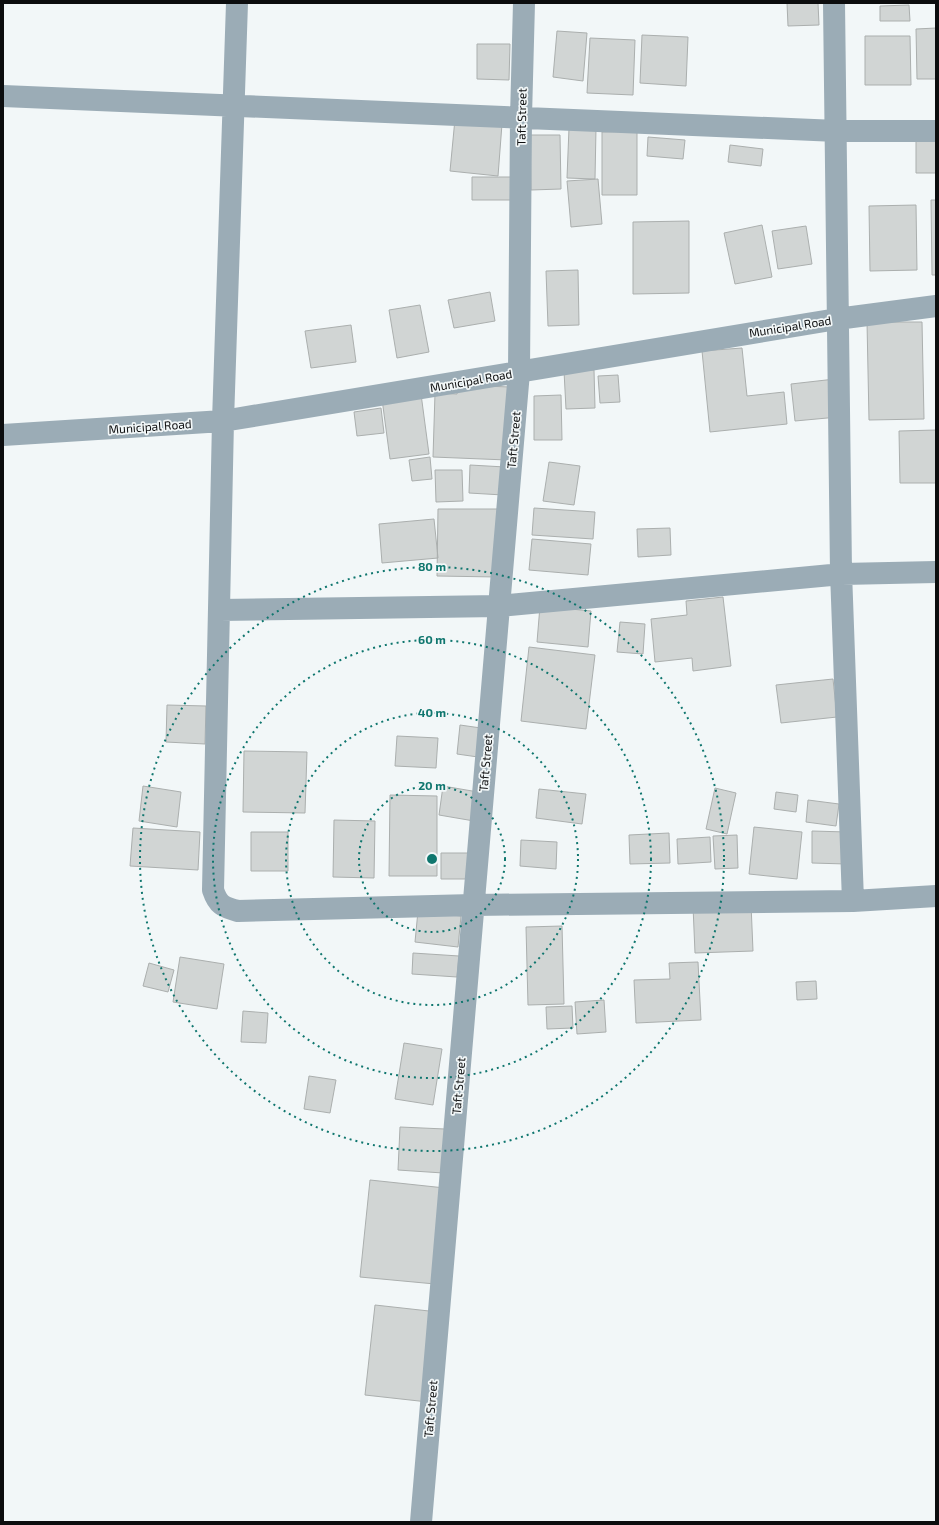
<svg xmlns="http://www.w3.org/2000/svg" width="939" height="1525" font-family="'Exo 2',sans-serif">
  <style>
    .building { fill: #d1d5d4; stroke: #abafae }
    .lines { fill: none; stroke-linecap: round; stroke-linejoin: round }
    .minor { stroke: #9bacb6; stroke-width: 22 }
    .ring { fill: none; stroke: #0f766e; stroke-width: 2; stroke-dasharray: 2 4 }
    .labels { text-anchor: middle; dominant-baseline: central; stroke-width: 3.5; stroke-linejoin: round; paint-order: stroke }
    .street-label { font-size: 12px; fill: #0c0d0e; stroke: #f2f7f8 }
    .centre { fill: #0f766e; stroke: #f2f7f8; stroke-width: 2 }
    .ring-label { font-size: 12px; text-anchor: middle; font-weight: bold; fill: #0f766e; stroke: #f2f7f8; stroke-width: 3.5; stroke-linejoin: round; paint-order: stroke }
  </style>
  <rect width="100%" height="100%" fill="#f2f7f8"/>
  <path class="building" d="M787,3H818L819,25L788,26Z
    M909,5L910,21H880V6Z
    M936,28V79H917L916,29Z
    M557,31L587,33L583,81L553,77Z
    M642,35L688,37L686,86L640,83Z
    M865,36H910L911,85H865Z
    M590,38L635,40L633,95L587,93Z
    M477,44H510L509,80L477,79Z
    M455,119L502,124L498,176L450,171Z
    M569,128H596L595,179L567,178Z
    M637,131V195H602V132Z
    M530,135H560L561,189L531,190Z
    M648,137L685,140L683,159L647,156Z
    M916,137H936V173H916Z
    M730,145L763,149L761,166L728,162Z
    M472,177H511V200H472Z
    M598,179L602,224L571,227L567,181Z
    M931,200H936V275H932Z
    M916,205L917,270L870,271L869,206Z
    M689,221V293L633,294V222Z
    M762,225L772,277L735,284L724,233Z
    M806,226L812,264L778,269L772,231Z
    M578,270L579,325L548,326L546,271Z
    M490,292L495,321L454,328L448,300Z
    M420,305L429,352L397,358L389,310Z
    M867,322H922L924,419L869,420Z
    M351,325L356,362L311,368L305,331Z
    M742,348L747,396L784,392L787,424L710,432L702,351Z
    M594,370L595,408L566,409L564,371Z
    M618,375L620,402L600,403L598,376Z
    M835,379L838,417L795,421L791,384Z
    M458,385L510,387L507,460L433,457L435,393L457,394Z
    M421,394L429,454L390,459L382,399Z
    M561,395L562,440H534V396Z
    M381,408L384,433L357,436L354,412Z
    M936,430V483H900L899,431Z
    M430,457L432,479L412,481L409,460Z
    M549,462L580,466L574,505L543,501Z
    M470,465L505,467L503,495L469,493Z
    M435,470H462L463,501L436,502Z
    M534,508L595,512L593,539L532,535Z
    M438,509H498L497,577L437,576Z
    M434,519L438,558L382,563L379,524Z
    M670,528L671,555L638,557L637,529Z
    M532,539L591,544L588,575L529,570Z
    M723,597L731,666L693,671L692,658L655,662L651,619L687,615L686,601Z
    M540,606L591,611L588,647L537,642Z
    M620,622L645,624L643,654L617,652Z
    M529,647L595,655L586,729L521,721Z
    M833,679L837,717L781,723L776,685Z
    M167,705L206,706L205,744L166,742Z
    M460,725L481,728L478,757L457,754Z
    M397,736L438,738L436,768L395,766Z
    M244,751L307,752L305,813L243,812Z
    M143,786L181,792L177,827L139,821Z
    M443,786L478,792L474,821L439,815Z
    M715,788L736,793L727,834L706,829Z
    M539,789L586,794L582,824L536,818Z
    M776,792L798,795L796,812L774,809Z
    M390,795L437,796V876H389Z
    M808,800L839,804L836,826L806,822Z
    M334,820L375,821L374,878L333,877Z
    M754,827L802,832L797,879L749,874Z
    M133,828L200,832L198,870L130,866Z
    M812,831L847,832L846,864L812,863Z
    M251,832H288V871H251Z
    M669,833L670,863L630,864L629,835Z
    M737,835L738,868L715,869L713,836Z
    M710,837L711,862L678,864L677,839Z
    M521,840L557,842L556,869L520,866Z
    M441,853H473V879H441Z
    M751,904L753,951L695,953L693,906Z
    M418,911L461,916L458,947L415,942Z
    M562,926L564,1004L528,1005L526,927Z
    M413,953L459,956L457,977L412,974Z
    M180,957L224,964L217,1009L173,1002Z
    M698,962L701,1020L636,1023L634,980L670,979L669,963Z
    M149,963L174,970L168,992L143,986Z
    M816,981L817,999L797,1000L796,982Z
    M604,1000L606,1032L577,1034L575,1002Z
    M572,1006L573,1028L547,1029L546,1007Z
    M243,1011L268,1013L266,1043L241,1042Z
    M404,1043L442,1049L433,1105L395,1099Z
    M309,1076L336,1080L330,1113L304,1109Z
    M400,1127L445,1129L443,1173L398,1170Z
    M370,1180L445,1188L435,1284L360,1277Z
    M375,1305L438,1312L428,1402L365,1395Z"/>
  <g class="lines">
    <path class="minor" d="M237,3L223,421L213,890C218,905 223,907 238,911L473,905L853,901C849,791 844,681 841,572C838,382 838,192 834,3
      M3,96L837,131H936
      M3,435L223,421L837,319L936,306
      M220,610L499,606L842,574L936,572
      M853,901L936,896
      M421,1522L519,372L521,117L524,3"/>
  </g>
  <g class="ring">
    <circle cx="432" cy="859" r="73"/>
    <circle cx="432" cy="859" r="146"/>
    <circle cx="432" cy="859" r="219"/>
    <circle cx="432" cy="859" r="292"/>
  </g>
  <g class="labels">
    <g class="street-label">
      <text transform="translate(521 117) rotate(-89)">Taft Street</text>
      <text transform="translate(790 326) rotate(-9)">Municipal Road</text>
      <text transform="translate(471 380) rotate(-10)">Municipal Road</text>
      <text transform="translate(150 426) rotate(-4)">Municipal Road</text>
      <text transform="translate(513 440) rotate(-85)">Taft Street</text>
      <text transform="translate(485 763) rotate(-85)">Taft Street</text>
      <text transform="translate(458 1086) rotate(-85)">Taft Street</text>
      <text transform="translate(430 1409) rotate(-85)">Taft Street</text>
    </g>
  </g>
  <circle cx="432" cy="859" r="6" class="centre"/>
  <g class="ring-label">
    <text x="432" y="571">80 m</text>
    <text x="432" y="644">60 m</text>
    <text x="432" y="717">40 m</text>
    <text x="432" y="790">20 m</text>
  </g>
  <rect width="939" height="1525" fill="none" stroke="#0c0d0e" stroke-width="8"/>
</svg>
